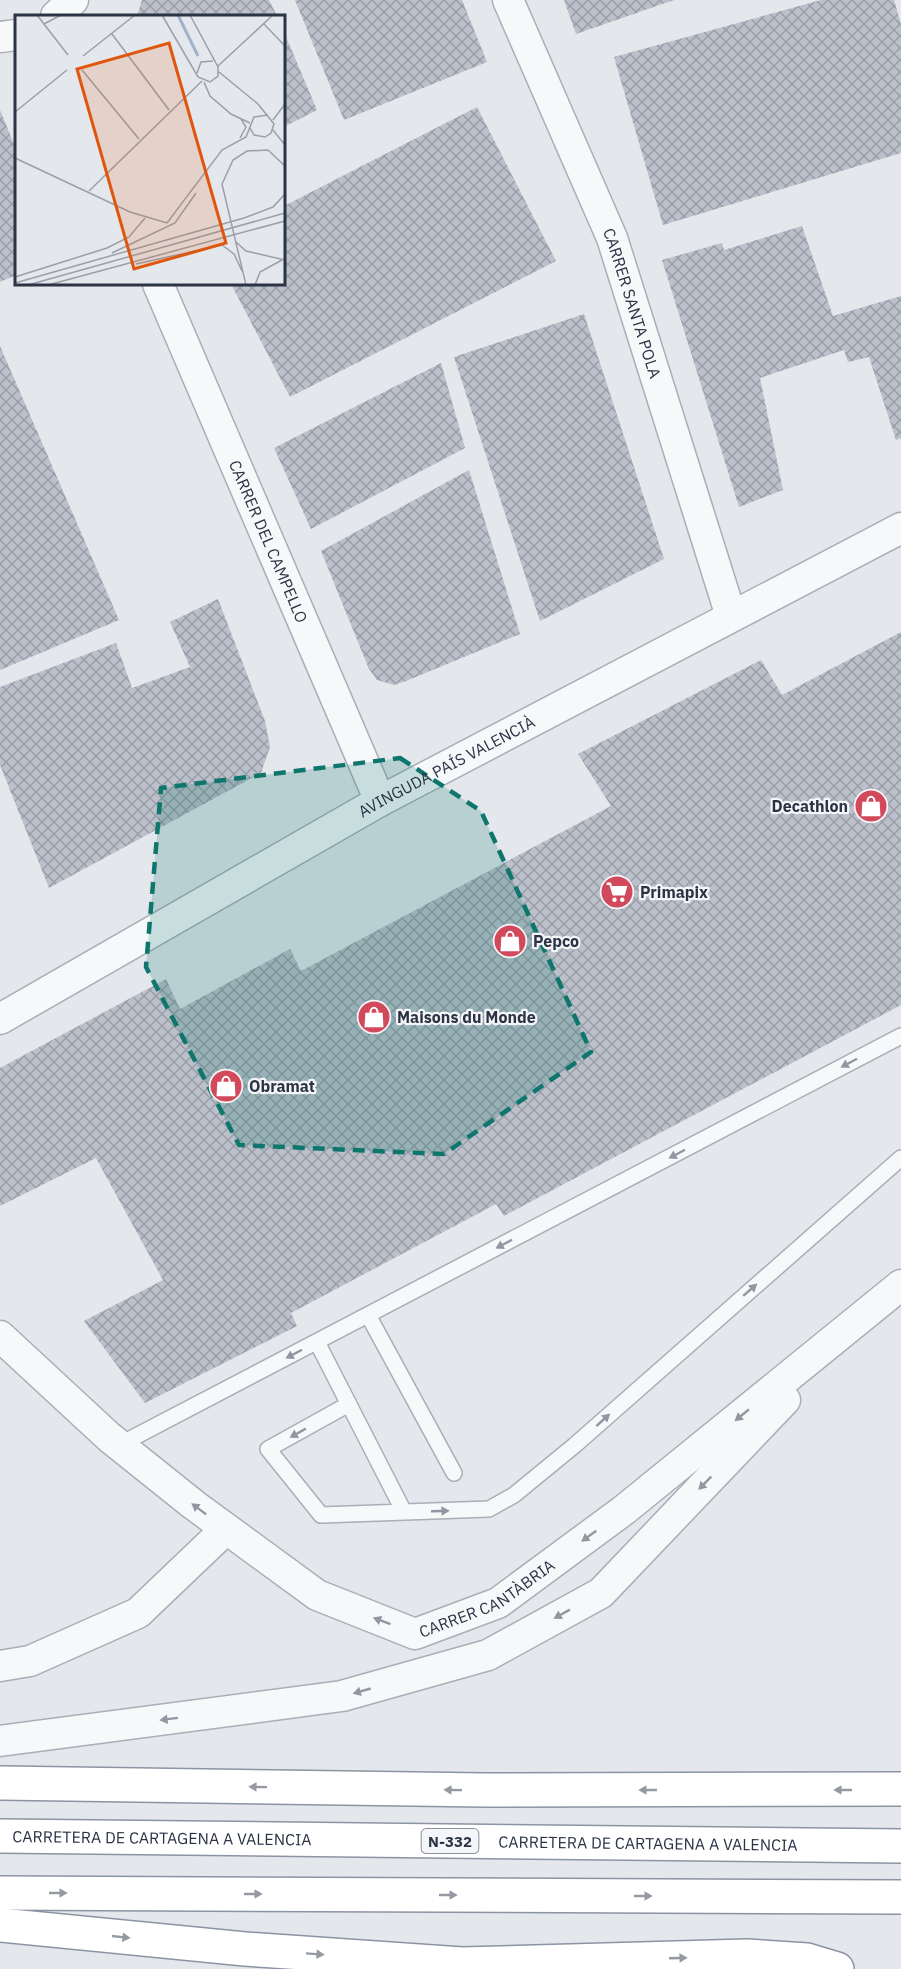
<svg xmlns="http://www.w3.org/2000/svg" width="901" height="1969" font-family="'IBM Plex Sans',sans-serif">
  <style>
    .building { fill: url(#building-cross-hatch) }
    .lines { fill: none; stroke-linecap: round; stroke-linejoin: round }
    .lane-casing { stroke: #a9aeb7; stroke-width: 18 }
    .street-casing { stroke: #a9aeb7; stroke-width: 33 }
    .highway-casing { stroke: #8b94a3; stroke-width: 36 }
    .lane { stroke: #f7f8fa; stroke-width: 15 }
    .street { stroke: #f7f8fa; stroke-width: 30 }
    .highway { stroke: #fff; stroke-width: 33 }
    .oneway { fill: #9196a0 }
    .oneway2 { fill: #959aa2 }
    .marked { fill: #0f766e; fill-opacity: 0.2; stroke: #0f766e; stroke-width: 4.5; stroke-dasharray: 12 8; stroke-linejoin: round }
    .labels { text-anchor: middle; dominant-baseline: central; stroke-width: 4.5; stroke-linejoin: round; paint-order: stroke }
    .shield { fill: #f4f6f9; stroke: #676e7b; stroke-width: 1.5 }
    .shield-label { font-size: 15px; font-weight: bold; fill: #2b3445 }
    .street-label { font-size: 16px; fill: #2b3445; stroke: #f4f6f9 }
    .poi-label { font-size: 16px; font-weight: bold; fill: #2b3445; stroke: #f4f6f9; text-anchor: start }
    .inset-river { fill: none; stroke: #9fb4cc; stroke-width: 3 }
    .inset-road { fill: none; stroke: #9a9fa9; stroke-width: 1.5 }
    .view { fill: #df570f; fill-opacity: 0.15; stroke: #df570f; stroke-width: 3 }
    .inset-edge { fill: none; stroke: #2b3445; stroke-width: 3 }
  </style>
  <defs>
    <pattern id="building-cross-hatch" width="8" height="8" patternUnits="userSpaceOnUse" patternTransform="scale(1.5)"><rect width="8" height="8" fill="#bbc0ca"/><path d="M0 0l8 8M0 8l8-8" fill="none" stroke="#989da6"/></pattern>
  </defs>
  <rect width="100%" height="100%" fill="#e4e7ec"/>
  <path class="building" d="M142,0H269L277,16H137Z
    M295,0H462L487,62L344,120Z
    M564,0H674L576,34Z
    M821,0H894L901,24V153L663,225L614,57Z
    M284,32L317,110L284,127Z
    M477,107L556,261L290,397L231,284H284V206Z
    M0,110L16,149V275L0,282Z
    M802,226L833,316L901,296V438L896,440L869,357L848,362L844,350L760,378L783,490L739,507L662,260L722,243L724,250Z
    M584,314L664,559L540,621L454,357Z
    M0,346L119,620L0,670Z
    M441,363L465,448L311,529L274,448Z
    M469,470L520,634L406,681L394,685L377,680L369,669L321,551Z
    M218,599L265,721L270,747L261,773L49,888L0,765V687L116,643L132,688L190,667L170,622Z
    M901,632V1005L504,1216L496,1204L291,1313L297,1326L145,1403L84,1321L163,1280L96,1158L0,1206V1068L166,979L180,1009L290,949L301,971L611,806L578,754L761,660L782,695Z"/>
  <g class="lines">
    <g class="lane-casing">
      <path id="lane" d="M368,1315L454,1473
        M317,1342L404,1512
        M349,1404L268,1449L321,1515L489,1509L514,1495L575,1445L901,1158
        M119,1445L901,1036"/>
    </g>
    <g class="street-casing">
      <g id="street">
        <path id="s1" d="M508,0L612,238L731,616"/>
        <path d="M56,16L73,0"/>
        <path d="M0,37L16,35"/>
        <path id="s2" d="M158,284L380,801"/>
        <path id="s3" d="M0,1019L380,801L901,528"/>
        <path id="s4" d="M0,1336L109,1437L194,1505L317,1595L415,1634L498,1603L624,1510L901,1285"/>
        <path d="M0,1666L30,1661L138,1613L226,1529"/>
        <path d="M0,1741L342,1696L488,1655L601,1593L785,1400"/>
      </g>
    </g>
    <g class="highway-casing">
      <g id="highway">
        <path d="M0,1783L484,1790L901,1789"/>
        <path id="s5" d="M0,1836L901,1846"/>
        <path d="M0,1893L901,1897"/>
        <path d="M0,1925L245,1949L462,1964L747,1956L807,1960L837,1969"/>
      </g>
    </g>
    <use href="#lane" class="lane"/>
    <use href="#street" class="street"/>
    <use href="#highway" class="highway"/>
  </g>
  <defs><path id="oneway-solid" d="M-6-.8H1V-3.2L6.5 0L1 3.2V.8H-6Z" transform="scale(1.5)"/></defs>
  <g class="oneway">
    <use href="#oneway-solid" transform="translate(849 1063) rotate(152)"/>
    <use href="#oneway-solid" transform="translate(677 1154) rotate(152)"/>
    <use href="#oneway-solid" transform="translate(504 1244) rotate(152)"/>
    <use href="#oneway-solid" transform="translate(750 1290) rotate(-41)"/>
    <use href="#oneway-solid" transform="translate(294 1354) rotate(152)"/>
    <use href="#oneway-solid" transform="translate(742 1415) rotate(141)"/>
    <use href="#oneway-solid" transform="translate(603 1420) rotate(-42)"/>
    <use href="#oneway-solid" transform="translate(298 1433) rotate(151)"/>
    <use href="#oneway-solid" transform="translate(705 1483) rotate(134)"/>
    <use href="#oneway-solid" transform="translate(199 1509) rotate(-143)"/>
    <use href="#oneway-solid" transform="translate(440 1511) rotate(-2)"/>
    <use href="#oneway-solid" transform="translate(589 1536) rotate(144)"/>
    <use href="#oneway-solid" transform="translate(562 1614) rotate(151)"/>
    <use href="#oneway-solid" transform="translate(382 1621) rotate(-159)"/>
    <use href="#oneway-solid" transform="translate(362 1691) rotate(164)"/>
    <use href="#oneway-solid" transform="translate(169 1719) rotate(173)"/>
  </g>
  <g class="oneway2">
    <use href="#oneway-solid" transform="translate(258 1787) rotate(-179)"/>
    <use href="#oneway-solid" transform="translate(453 1790) rotate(-179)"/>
    <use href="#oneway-solid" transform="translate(648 1790) rotate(180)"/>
    <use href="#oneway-solid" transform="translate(843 1790) rotate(180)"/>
    <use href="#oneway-solid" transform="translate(58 1893)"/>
    <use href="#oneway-solid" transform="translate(253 1894)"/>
    <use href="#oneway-solid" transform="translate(448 1895)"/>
    <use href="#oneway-solid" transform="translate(643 1896)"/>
    <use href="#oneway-solid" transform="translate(121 1937) rotate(6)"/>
    <use href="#oneway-solid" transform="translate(315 1954) rotate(4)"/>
    <use href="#oneway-solid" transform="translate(678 1958) rotate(-2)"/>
  </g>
  <path class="marked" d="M400,758L481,811L591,1052L444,1154L239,1145L146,967L161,788Z"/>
  <defs>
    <g id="shop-disc" transform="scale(1.725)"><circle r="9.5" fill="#d1495b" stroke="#f4f6f9"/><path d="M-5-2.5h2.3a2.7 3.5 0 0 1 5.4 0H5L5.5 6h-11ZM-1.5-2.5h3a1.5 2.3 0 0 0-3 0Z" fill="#fff"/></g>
    <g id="supermarket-disc" transform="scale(1.725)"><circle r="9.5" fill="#d1495b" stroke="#f4f6f9"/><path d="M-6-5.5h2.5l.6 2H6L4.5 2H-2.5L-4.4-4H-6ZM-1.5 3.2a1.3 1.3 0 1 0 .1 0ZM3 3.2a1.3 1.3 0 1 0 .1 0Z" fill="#fff"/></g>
  </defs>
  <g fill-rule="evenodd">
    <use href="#shop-disc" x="871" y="806"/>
    <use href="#supermarket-disc" x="617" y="892"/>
    <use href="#shop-disc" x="510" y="941"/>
    <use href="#shop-disc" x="374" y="1017"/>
    <use href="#shop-disc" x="226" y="1086"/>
  </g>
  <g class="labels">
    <rect class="shield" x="421.5" y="1829" width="57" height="24" rx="4.5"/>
    <g class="shield-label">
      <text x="450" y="1841">N-332</text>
    </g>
    <g class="street-label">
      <text stroke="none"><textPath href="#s1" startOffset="328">CARRER SANTA POLA</textPath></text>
      <text stroke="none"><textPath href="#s2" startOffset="280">CARRER DEL CAMPELLO</textPath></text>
      <text stroke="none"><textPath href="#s3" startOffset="513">AVINGUDA PAÍS VALENCIÀ</textPath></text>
      <text stroke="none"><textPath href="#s4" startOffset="596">CARRER CANTÀBRIA</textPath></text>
      <text stroke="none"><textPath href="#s5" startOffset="162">CARRETERA DE CARTAGENA A VALENCIA</textPath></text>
      <text stroke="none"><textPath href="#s5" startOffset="648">CARRETERA DE CARTAGENA A VALENCIA</textPath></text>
    </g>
    <g class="poi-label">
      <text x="848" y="806" text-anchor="end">Decathlon</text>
      <text x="640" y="892">Primapix</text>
      <text x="533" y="941">Pepco</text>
      <text x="397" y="1017">Maisons du Monde</text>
      <text x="249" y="1086">Obramat</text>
    </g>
  </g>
  <g transform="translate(15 15)">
    <rect width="270" height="270" fill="#e4e7ec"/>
    <path class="inset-river" d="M163,0L183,41"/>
    <path class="inset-road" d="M22,0L53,40M147,0L183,62L195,67L203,61V52L175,0M248,8L270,31M29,9L46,0M97,19L154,95M68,41L120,0M203,51L258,0M67,55L124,124M204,57L243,89L259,109L256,118L250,122L239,120L235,113M182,58L186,47L198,46M189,67L195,81L216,99L235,108M0,97L52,55M258,105L270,89M258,115L270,130M225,123L231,112L226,104M253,135L270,151M0,143L115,197L152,208L207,135L231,122L239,102L253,100M74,176L187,66M221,227L231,236L270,245M97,238L160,208L181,178M121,249L207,230L219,239L227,256M0,262L92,233L114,222L130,203M0,268L229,203L258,192L270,179M13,270L270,198M33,270L270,206M231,270L207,169L218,145L232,136L253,135M240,270L245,257L267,245"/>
    <path class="view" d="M154,28L211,228L119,254L62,54Z"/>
    <rect width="270" height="270" class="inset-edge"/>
  </g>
</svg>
